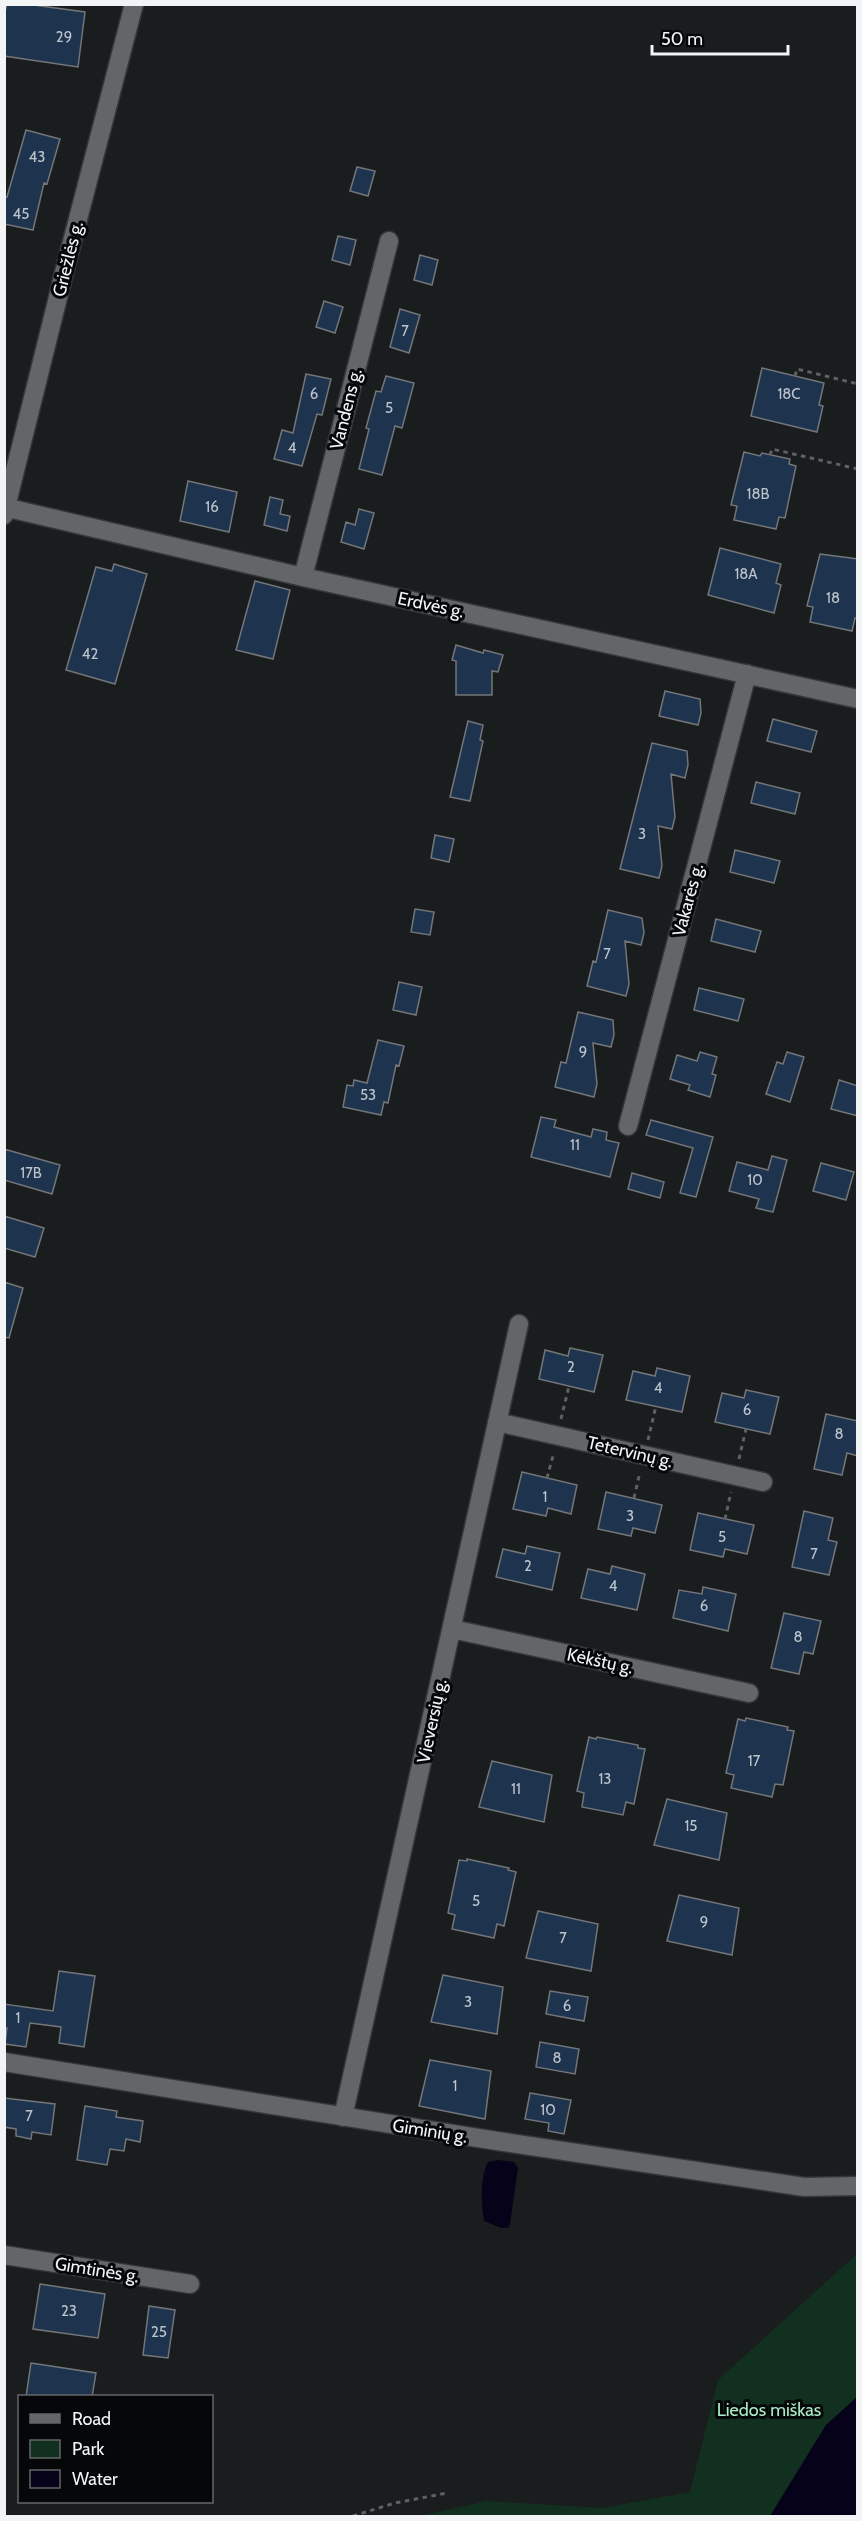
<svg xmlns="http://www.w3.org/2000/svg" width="862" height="2521" font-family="Cabin,sans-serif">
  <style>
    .green { fill: #113020 }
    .water { fill: #06021a }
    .building { fill: #1e344e; stroke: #737578; stroke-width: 1.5 }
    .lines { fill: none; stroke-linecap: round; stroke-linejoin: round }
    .street-casing { stroke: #353737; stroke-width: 21 }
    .path { stroke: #5e6061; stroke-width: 3; stroke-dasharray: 4.5 4.5; stroke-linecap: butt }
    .street { stroke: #636668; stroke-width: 18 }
    .labels { text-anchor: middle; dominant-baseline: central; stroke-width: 6; stroke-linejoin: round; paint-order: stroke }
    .number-label { font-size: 15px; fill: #bdc4cb }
    .street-label { font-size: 18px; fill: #f2f4f5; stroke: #060708 }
    .park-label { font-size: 18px; fill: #a9ecc5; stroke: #060708 }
  </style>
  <rect width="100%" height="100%" fill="#1a1d1e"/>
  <path class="green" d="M857,2254V2397L826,2425L770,2516H419L487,2501L603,2508L690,2492L718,2380Z"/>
  <path class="water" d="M498,2160L514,2162L518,2168L510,2224L508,2228H501L484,2221C481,2203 480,2178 488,2162Z
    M857,2397V2516H770L826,2425Z"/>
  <path class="building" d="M7,4H26L85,12L78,67L4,56V15Z
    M26,130L60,139L47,184L44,183L33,230L4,224V196L7,197Z
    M357,167L375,171L368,196L350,191Z
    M338,236L356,240L350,265L332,260Z
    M420,255L438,260L432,285L414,280Z
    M324,301L343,307L335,333L316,327Z
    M400,309L420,315L409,353L390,347Z
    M762,368L824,383L819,405L823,406L817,432L751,416Z
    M306,374L331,379L322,415L317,414L302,466L274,459L282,430L293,433Z
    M386,376L414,383L402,428L395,426L382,475L359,469L369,429L366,428L376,391L381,392Z
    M744,452L760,456L762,453L790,459L789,464L796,466L785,518L779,517L776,529L734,520L737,506L731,505Z
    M188,481L237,492L229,532L180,521Z
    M270,497L283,500L280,514L290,516L287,531L264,525Z
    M359,509L374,513L364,549L341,542L346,522L355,525Z
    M720,548L781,564L776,583L781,585L774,613L708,595Z
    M820,554L858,559V619L855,618L852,631L810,622L813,607L807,606Z
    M114,564L147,574L115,684L66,670L96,567L112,571Z
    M255,581L290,590L273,659L236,650Z
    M456,645L483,653L484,650L503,655L498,672L492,671V695H456V661L452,660Z
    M665,691L700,699L701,713L698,725L659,716Z
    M773,719L817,731L811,752L767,741Z
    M468,721L483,725L480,740L483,741L470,801L450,797Z
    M652,743L687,751L688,765L685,778L671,774L675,817L672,829L658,826L662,866L659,878L620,869Z
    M756,782L800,793L795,814L751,803Z
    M435,835L454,839L449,862L431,858Z
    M735,850L780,861L774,883L730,872Z
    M415,909L434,912L430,935L411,932Z
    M608,910L642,918L644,933L641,945L625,941L629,984L626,996L587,986L593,961L596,962Z
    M716,919L761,931L755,952L711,941Z
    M399,982L422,987L416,1015L393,1010Z
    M699,988L744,999L738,1021L694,1010Z
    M578,1012L613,1020L614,1035L611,1047L593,1043L597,1084L594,1097L555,1087L561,1062L566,1063Z
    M378,1040L404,1046L399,1066L396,1065L388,1103L384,1102L381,1115L343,1107L347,1085L353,1086L354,1080L367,1083Z
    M700,1052L717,1057L712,1074L716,1075L710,1097L688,1090L690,1085L670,1079L677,1055L697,1061Z
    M787,1052L804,1057L790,1102L766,1094L777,1062L783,1064Z
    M839,1080L858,1086V1116L831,1109Z
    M541,1117L556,1120L554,1127L591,1137L593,1129L607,1132L606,1140L619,1143L610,1177L531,1157Z
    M651,1120L713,1137L696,1197L680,1193L693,1148L646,1135Z
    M4,1149L60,1165L52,1194L4,1180Z
    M772,1156L787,1160L773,1212L756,1208L759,1199L729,1191L737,1162L768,1170Z
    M821,1163L854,1172L846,1200L813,1191Z
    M632,1173L664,1182L660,1198L628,1189Z
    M4,1216L44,1228L35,1257L4,1248Z
    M4,1282L23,1288L9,1338L4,1337Z
    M570,1348L603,1355L594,1392L539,1379L545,1350L568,1356Z
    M657,1368L690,1376L682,1412L626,1400L633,1371L655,1376Z
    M746,1390L779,1397L770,1434L715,1422L722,1393L744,1398Z
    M826,1414L858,1421V1456L847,1453L842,1475L814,1469Z
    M522,1472L577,1485L571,1514L548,1508L546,1516L513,1509Z
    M606,1492L662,1505L655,1533L633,1528L631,1536L598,1529Z
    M804,1511L833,1518L828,1540L837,1542L829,1575L792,1567Z
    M698,1513L754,1525L747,1554L725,1549L723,1557L690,1550Z
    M527,1546L560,1553L552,1590L496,1577L503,1549L525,1554Z
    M612,1566L645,1574L637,1610L581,1598L588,1569L610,1574Z
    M703,1587L736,1594L728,1631L673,1618L679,1590L702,1594Z
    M784,1613L821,1621L813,1654L804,1652L799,1674L771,1668Z
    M746,1718L788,1727L787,1730L794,1731L783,1785L775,1784L772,1797L731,1788L734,1775L726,1773L738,1719L745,1721Z
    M589,1737L596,1739L597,1737L638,1745V1748L645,1749L634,1804L626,1802L623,1815L582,1807L584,1793L577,1791Z
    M492,1761L552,1775L544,1822L479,1807Z
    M667,1799L727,1813L719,1860L654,1845Z
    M467,1859L509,1868L508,1870L516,1872L504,1926L497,1924L494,1938L452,1929L455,1915L448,1913L459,1860L467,1861Z
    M679,1895L739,1908L732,1955L667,1941Z
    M538,1911L598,1924L591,1971L526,1958Z
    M59,1971L95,1976L84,2047L59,2043L61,2027L30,2023L26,2047L5,2044L7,2028L4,2027V2004L53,2011Z
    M443,1975L503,1987L497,2034L431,2022Z
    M550,1991L588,1997L584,2021L546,2014Z
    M540,2042L579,2049L575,2074L536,2067Z
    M430,2060L491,2071L485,2119L419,2106Z
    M530,2093L571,2100L564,2134L548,2131L549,2123L525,2119Z
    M4,2098L55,2104L51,2135L32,2132L31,2139L16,2136V2129L4,2127Z
    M85,2106L117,2111L116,2117L143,2121L140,2142L126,2139L124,2151L110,2149L107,2165L77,2160Z
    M40,2284L105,2294L98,2338L33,2329Z
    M149,2306L175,2310L168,2358L143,2355Z
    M31,2363L96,2373L92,2397H26Z"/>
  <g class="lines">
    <g class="street-casing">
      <path id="street" d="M4,507L303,577L858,699
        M4,515L66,265L134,4
        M303,577L389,241
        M628,1126L747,674
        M497,1422L763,1482
        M452,1629L749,1693
        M4,2062L497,2141L804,2187L858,2186
        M343,2117L519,1324
        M4,2255L190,2284"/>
    </g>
    <path class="path" d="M795,376L797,369L858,384
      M770,455L772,449L858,469
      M561,1419L569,1386
      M648,1440L656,1406
      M739,1459L746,1429
      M547,1478L554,1452
      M634,1498L640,1472
      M725,1519L731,1492
      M353,2516L395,2503L447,2493"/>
    <use href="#street" class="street"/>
  </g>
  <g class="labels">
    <g class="number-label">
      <text x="64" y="37">29</text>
      <text x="37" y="157">43</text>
      <text x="21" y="214">45</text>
      <text x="405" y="331">7</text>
      <text x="314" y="394">6</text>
      <text x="789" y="394">18C</text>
      <text x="389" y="408">5</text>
      <text x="292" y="448">4</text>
      <text x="758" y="494">18B</text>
      <text x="212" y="507">16</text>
      <text x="746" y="574">18A</text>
      <text x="833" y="598">18</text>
      <text x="90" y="654">42</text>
      <text x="642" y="834">3</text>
      <text x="607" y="954">7</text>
      <text x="583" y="1052">9</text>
      <text x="368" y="1095">53</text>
      <text x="575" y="1145">11</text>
      <text x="31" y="1173">17B</text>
      <text x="755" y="1180">10</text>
      <text x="571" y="1367">2</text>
      <text x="658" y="1388">4</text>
      <text x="747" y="1410">6</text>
      <text x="839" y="1434">8</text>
      <text x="545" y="1497">1</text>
      <text x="630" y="1516">3</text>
      <text x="722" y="1537">5</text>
      <text x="814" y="1554">7</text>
      <text x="528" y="1566">2</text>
      <text x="613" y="1586">4</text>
      <text x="704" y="1606">6</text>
      <text x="798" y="1637">8</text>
      <text x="754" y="1761">17</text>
      <text x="605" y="1779">13</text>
      <text x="516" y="1789">11</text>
      <text x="691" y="1826">15</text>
      <text x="476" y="1901">5</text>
      <text x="704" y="1922">9</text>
      <text x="563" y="1938">7</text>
      <text x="468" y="2002">3</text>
      <text x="567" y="2006">6</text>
      <text x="18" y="2018">1</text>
      <text x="557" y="2058">8</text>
      <text x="455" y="2086">1</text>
      <text x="548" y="2110">10</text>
      <text x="29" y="2116">7</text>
      <text x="69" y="2311">23</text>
      <text x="159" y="2332">25</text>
    </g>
    <g class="street-label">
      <text transform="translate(68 259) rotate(-76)">Griežlės g.</text>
      <text transform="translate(346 409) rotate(-76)">Vandens g.</text>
      <text transform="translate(431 605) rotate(12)">Erdvės g.</text>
      <text transform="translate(688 900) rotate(-75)">Vakarės g.</text>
      <text transform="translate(630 1452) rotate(13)">Tetervinų g.</text>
      <text transform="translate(600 1661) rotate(12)">Kėkštų g.</text>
      <text transform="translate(432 1721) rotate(-78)">Vieversių g.</text>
      <text transform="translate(430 2131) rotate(9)">Giminių g.</text>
      <text transform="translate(97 2270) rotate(9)">Gimtinės g.</text>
    </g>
    <g class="park-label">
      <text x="769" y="2410">Liedos miškas</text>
    </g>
  </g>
  <rect width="862" height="2521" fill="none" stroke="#f2f4f5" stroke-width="12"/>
  <rect x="18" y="2395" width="195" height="108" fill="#060708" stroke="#646667" stroke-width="1.5"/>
  <rect x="30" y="2414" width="30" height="9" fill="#636668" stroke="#646667" stroke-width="1.5"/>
  <text x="72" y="2425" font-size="18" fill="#f2f4f5">Road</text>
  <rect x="30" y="2440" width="30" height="18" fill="#113020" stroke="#646667" stroke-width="1.5"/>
  <text x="72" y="2455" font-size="18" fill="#f2f4f5">Park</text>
  <rect x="30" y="2470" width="30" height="18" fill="#06021a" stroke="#646667" stroke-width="1.5"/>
  <text x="72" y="2485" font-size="18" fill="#f2f4f5">Water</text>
  <path d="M652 45v9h136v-9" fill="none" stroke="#f2f4f5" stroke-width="3"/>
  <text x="661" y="45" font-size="18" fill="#f2f4f5" stroke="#060708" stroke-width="4.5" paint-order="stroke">50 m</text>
</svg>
